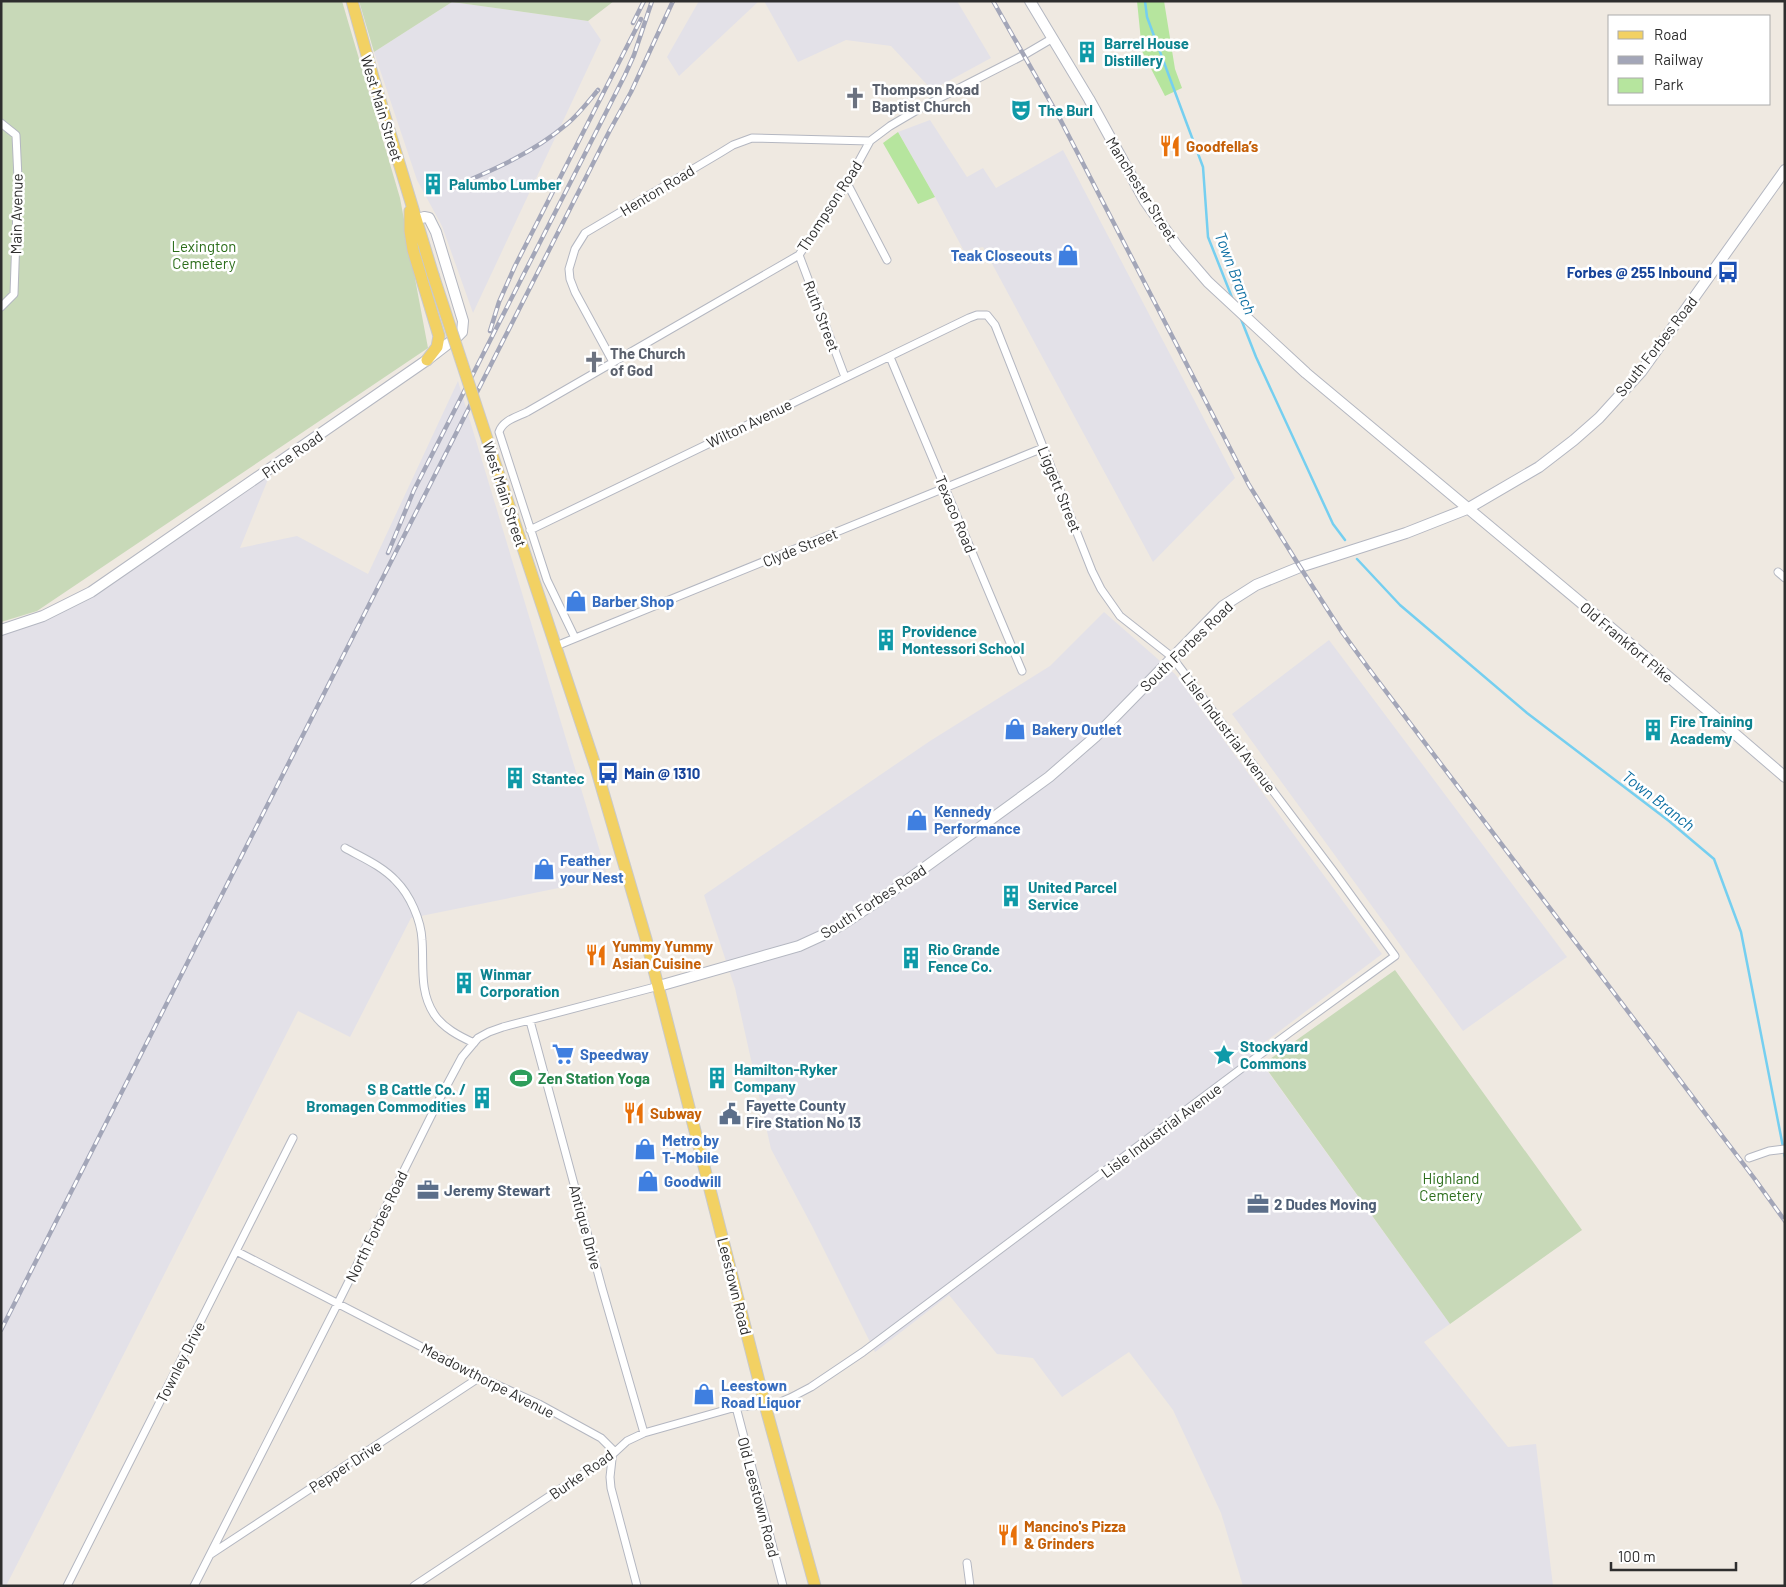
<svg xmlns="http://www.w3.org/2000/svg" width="1786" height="1587" font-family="Barlow,sans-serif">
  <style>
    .industrial { fill: #e3e1e8 }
    .green { fill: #b6e59e }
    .cemetery { fill: #c8d9b8 }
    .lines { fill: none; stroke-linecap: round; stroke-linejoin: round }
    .stream { stroke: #75cff0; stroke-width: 2.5 }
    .street-casing { stroke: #b4b7c1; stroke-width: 9 }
    .secondary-casing { stroke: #b4b7c1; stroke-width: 12 }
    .primary-casing { stroke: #c9c9c9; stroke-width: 13 }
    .street { stroke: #fff; stroke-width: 7 }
    .secondary { stroke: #fff; stroke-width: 10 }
    .primary { stroke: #f2d163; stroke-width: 11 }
    .rail-casing { stroke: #a3a6b8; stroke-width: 4.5 }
    .rail { stroke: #fff; stroke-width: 2.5; stroke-dasharray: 8; stroke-linecap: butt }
    .primary-bridge-casing { stroke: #c9c9c9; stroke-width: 13; stroke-linecap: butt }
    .primary-bridge { stroke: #f2d163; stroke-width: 11 }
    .labels { text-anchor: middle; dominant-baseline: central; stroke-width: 5; stroke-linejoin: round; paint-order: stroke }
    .culture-label { font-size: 15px; font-weight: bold; fill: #0d838f; stroke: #fff; text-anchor: start }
    .worship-label { font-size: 15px; font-weight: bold; fill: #5b616d; stroke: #fff; text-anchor: start }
    .street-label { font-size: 15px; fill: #2e2e2e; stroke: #fff }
    .food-label { font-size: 15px; font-weight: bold; fill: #c56008; stroke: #fff; text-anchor: start }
    .park-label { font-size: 15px; fill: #2c6e1b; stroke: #fff }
    .shop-label { font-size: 15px; font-weight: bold; fill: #366cbe; stroke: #fff; text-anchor: start }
    .transit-label { font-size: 15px; font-weight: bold; fill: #164399; stroke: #fff; text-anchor: end }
    .leisure-label { font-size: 15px; font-weight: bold; fill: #27864d; stroke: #fff; text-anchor: start }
    .service-label { font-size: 15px; font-weight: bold; fill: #4e5e75; stroke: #fff; text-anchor: start }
    .water-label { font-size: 16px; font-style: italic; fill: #0d6fa3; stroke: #fff }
  </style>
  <rect width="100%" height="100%" fill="#efe9e1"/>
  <path class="industrial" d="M699,1H759L679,76L667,57Z
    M764,1H957L991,58L932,90L891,46L846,40L798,62Z
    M452,2L588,21L601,40L473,313L442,226L417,180L374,52Z
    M930,120L967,177L983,168L996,188L1063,150L1235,478L1153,562L983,247L964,251L935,197L898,132Z
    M458,381L608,878L411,918L350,1037L298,1011L6,1586H1V630L62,607L273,467L240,548L297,536L368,574Z
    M1104,612L1175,674L1382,954L1253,1051L1450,1324L1424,1342L1508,1447L1536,1444L1553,1586H1243L1221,1513L1173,1410L1129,1352L1062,1397L1033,1358L997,1354L949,1295L875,1352L812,1226L771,1149L735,988L704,895L930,741L1050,666Z
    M1329,640L1567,957L1463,1031L1232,714Z"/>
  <path class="green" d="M1137,1H1164L1175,69L1182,88L1165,96L1142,51Z
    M898,132L935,197L918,204L883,143Z"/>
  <path class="cemetery" d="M1,1H342L400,198L428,348L37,611L1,622Z
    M359,1H614L588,21L452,2L374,52Z
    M1395,970L1582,1230L1450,1324L1263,1064Z"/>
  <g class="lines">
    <path class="stream" d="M1145,1L1147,17L1203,167L1208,237L1233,300
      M1241,319L1256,357L1333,524L1345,540
      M1357,559L1400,605L1527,713L1669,821L1714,859L1741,932L1785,1157"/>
    <g class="street-casing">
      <path id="street" d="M1,123L16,135L18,179L14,294L1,307
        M847,183L887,260
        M799,255L845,377
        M890,357L1022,671
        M613,362L575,292L570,279L569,269L575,249L585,233L720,153L733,145L752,138L870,141
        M1778,572L1785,578
        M575,638L547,580L499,432C503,420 517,417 527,412L799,255L847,183L870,141L890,126L924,106L1024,55L1053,38
        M556,646L1043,448
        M345,848C363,858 382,866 396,881C410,895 421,920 422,940C424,965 419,991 434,1014C443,1028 459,1036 474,1043
        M530,1021L602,1288L644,1433
        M1749,1158L1769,1151L1785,1149
        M236,1251L480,1377L539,1404L601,1438L613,1450L610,1477L611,1488L637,1586
        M736,1407L783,1586
        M211,1554L480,1377
        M967,1563L970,1586
        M67,1586L293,1138
        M194,1586L338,1303L440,1098L462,1057L478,1038L489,1032L503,1027L659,986
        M414,1586L613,1454L627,1441L644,1433L736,1407L776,1404L790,1398L811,1387L863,1352L1289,1033L1395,956L1334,872L1172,657L1120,616L1101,589L1092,571L995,325L987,315H977L969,318L530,530"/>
    </g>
    <g class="secondary-casing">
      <path id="secondary" d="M1030,1L1089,99L1145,201L1177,246L1208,282L1306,373L1634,647L1785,777
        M1,630L43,616L91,592L427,360L458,336L462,332L463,321L436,232L429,218L424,217L416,220
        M659,986L799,946L823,935L843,924L891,892L1049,777L1095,737L1223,606L1256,585L1300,567L1406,533L1467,509L1539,467L1574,440L1599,418L1641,372L1785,170"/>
    </g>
    <g class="primary-casing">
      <path id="primary" d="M352,1L373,77L433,275
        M410,211V231L413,250L439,336L437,347L427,360
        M520,539L596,768L646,939L765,1405L815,1586"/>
    </g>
    <use href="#street" class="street"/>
    <use href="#secondary" class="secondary"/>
    <use href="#primary" class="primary"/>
    <g class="rail-casing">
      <path id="rail" d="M993,1L1059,117L1249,485L1300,567L1342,632L1369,669L1754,1178L1785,1221
        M633,23L644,1
        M453,187C493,170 533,153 567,124C578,115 588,102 598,90
        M490,331L499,302L515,266L641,19
        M388,553L414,490L625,75L634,55L652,1
        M1,1330L610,130L631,92L673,1"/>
    </g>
    <use href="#rail" class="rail"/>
    <g class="primary-bridge-casing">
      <path id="primary-bridge" d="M433,275L520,539"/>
    </g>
    <use href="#primary-bridge" class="primary-bridge"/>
  </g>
  <defs>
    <g id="building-bare" transform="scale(1.725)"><path d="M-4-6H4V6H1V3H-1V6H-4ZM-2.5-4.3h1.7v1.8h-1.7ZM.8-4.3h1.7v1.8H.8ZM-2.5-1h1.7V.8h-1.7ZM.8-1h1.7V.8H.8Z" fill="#0f9aa8" stroke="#fff" stroke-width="2.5" paint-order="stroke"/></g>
    <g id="church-bare" transform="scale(1.725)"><path d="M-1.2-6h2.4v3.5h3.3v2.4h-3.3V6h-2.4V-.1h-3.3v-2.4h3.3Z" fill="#6b7280" stroke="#fff" stroke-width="2.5" paint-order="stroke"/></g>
    <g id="theatre-bare" transform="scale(1.725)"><path d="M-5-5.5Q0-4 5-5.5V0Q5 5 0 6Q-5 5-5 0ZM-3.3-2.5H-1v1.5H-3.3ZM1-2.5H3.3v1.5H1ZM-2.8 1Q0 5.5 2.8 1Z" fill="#0f9aa8" stroke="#fff" stroke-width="2.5" paint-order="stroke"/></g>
    <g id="restaurant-bare" transform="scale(1.725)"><path d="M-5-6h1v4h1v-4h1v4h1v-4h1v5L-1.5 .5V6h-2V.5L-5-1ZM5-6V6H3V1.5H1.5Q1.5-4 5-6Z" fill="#e8710a" stroke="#fff" stroke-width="2.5" paint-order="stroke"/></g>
    <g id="shop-bare" transform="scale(1.725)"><path d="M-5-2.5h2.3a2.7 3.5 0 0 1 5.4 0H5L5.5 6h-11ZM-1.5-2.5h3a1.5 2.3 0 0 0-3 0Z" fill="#3f7fe0" stroke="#fff" stroke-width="2.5" paint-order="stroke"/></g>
    <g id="bus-bare" transform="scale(1.725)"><path d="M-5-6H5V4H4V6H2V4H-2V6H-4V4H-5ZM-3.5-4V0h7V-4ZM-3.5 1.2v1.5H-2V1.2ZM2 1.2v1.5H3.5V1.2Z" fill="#1a4fb4" stroke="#fff" stroke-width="2.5" paint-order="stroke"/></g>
    <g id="supermarket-bare" transform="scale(1.725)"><path d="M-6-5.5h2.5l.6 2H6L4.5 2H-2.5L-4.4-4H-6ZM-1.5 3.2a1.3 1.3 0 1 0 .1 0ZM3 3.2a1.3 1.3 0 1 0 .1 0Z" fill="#3f7fe0" stroke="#fff" stroke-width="2.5" paint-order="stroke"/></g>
    <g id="sight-bare" transform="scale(1.725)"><path d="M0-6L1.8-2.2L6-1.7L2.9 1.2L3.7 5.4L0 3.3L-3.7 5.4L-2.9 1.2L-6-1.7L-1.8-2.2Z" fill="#0f9aa8" stroke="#fff" stroke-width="2.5" paint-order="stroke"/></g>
    <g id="stadium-bare" transform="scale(1.725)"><path d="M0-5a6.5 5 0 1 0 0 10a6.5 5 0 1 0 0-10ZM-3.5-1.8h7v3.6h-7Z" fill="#2e9e5b" stroke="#fff" stroke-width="2.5" paint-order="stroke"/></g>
    <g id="civic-bare" transform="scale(1.725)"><path d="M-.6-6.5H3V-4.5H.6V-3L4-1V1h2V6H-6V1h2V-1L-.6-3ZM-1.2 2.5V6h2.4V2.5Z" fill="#5c6f8a" stroke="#fff" stroke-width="2.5" paint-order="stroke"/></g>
    <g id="office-bare" transform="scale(1.725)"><path d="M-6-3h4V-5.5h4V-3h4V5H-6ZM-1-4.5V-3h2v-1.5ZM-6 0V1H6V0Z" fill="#5c6f8a" stroke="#fff" stroke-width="2.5" paint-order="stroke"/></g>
  </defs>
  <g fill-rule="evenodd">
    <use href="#building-bare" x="1087" y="52"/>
    <use href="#church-bare" x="855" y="98"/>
    <use href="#theatre-bare" x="1021" y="110"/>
    <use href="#restaurant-bare" x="1170" y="146"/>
    <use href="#building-bare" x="433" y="184"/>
    <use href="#shop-bare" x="1068" y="255"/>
    <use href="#bus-bare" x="1728" y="272"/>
    <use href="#church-bare" x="594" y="362"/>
    <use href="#shop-bare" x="576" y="601"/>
    <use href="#building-bare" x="886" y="640"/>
    <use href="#shop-bare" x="1015" y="729"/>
    <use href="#building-bare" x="1653" y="730"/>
    <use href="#bus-bare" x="608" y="773"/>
    <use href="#building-bare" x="515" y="778"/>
    <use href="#shop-bare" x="917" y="820"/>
    <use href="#shop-bare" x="544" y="869"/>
    <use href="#building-bare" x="1011" y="896"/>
    <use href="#restaurant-bare" x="596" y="955"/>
    <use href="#building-bare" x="911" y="958"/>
    <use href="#building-bare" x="464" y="983"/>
    <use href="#supermarket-bare" x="563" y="1054"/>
    <use href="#sight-bare" x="1224" y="1055"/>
    <use href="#stadium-bare" x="521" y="1078"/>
    <use href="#building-bare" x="717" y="1078"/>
    <use href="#building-bare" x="482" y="1098"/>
    <use href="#restaurant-bare" x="634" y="1113"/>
    <use href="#civic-bare" x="730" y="1114"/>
    <use href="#shop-bare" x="645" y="1149"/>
    <use href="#shop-bare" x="648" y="1181"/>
    <use href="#office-bare" x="428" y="1190"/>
    <use href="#office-bare" x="1258" y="1204"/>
    <use href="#shop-bare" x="704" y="1394"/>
    <use href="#restaurant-bare" x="1008" y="1535"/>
  </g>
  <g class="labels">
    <g class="culture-label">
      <text x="1104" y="43">Barrel House<tspan x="1104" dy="17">Distillery</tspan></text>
      <text x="1038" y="110">The Burl</text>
      <text x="449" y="184">Palumbo Lumber</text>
      <text x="902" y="631">Providence<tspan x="902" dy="17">Montessori School</tspan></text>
      <text x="1670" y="721">Fire Training<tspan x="1670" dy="17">Academy</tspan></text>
      <text x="532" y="778">Stantec</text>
      <text x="1028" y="887">United Parcel<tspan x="1028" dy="17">Service</tspan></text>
      <text x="928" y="949">Rio Grande<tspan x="928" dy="17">Fence Co.</tspan></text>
      <text x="480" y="974">Winmar<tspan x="480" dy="17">Corporation</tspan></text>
      <text x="1240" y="1046">Stockyard<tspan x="1240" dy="17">Commons</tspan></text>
      <text x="734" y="1069">Hamilton-Ryker<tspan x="734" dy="17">Company</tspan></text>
      <text x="466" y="1089" text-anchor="end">S B Cattle Co. /<tspan x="466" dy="17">Bromagen Commodities</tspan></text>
    </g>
    <g class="worship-label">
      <text x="872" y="89">Thompson Road<tspan x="872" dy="17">Baptist Church</tspan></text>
      <text x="610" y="353">The Church<tspan x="610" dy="17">of God</tspan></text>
    </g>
    <g class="street-label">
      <text transform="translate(382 108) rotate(73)">West Main Street</text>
      <text transform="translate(1142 189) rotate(58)">Manchester Street</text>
      <text transform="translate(657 190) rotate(-31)">Henton Road</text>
      <text transform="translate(829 206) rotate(-57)">Thompson Road</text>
      <text transform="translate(16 214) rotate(-89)">Main Avenue</text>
      <text transform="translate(822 316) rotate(69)">Ruth Street</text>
      <text transform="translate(1656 346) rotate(-52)">South Forbes Road</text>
      <text transform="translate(749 423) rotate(-26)">Wilton Avenue</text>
      <text transform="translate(292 454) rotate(-35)">Price Road</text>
      <text transform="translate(1060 489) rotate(68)">Liggett Street</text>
      <text transform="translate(505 494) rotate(72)">West Main Street</text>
      <text transform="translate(956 514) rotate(67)">Texaco Road</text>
      <text transform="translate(800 547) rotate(-22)">Clyde Street</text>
      <text transform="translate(1627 642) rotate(40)">Old Frankfort Pike</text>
      <text transform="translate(1186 646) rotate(-44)">South Forbes Road</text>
      <text transform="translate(1229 732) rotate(53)">Lisle Industrial Avenue</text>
      <text transform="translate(873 901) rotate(-33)">South Forbes Road</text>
      <text transform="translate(1161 1130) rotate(-37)">Lisle Industrial Avenue</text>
      <text transform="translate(376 1226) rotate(-64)">North Forbes Road</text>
      <text transform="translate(586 1227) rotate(75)">Antique Drive</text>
      <text transform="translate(735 1286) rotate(76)">Leestown Road</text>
      <text transform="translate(180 1362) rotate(-63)">Townley Drive</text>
      <text transform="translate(488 1380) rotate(27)">Meadowthorpe Avenue</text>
      <text transform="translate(345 1466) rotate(-33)">Pepper Drive</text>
      <text transform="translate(581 1474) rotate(-35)">Burke Road</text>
      <text transform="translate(759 1497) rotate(75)">Old Leestown Road</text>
    </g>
    <g class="food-label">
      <text x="1186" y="146">Goodfella’s</text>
      <text x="612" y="946">Yummy Yummy<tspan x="612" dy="17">Asian Cuisine</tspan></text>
      <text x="650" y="1113">Subway</text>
      <text x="1024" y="1526">Mancino's Pizza<tspan x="1024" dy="17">&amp; Grinders</tspan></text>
    </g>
    <g class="park-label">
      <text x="204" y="246">Lexington<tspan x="204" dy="17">Cemetery</tspan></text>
      <text x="1451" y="1178">Highland<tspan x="1451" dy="17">Cemetery</tspan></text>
    </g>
    <g class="shop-label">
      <text x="1052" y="255" text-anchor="end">Teak Closeouts</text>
      <text x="592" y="601">Barber Shop</text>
      <text x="1032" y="729">Bakery Outlet</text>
      <text x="934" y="811">Kennedy<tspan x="934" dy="17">Performance</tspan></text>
      <text x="560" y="860">Feather<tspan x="560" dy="17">your Nest</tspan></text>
      <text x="580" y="1054">Speedway</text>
      <text x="662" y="1140">Metro by<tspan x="662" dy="17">T-Mobile</tspan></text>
      <text x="664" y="1181">Goodwill</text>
      <text x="721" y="1385">Leestown<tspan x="721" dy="17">Road Liquor</tspan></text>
    </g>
    <g class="transit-label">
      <text x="1712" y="272">Forbes @ 255 Inbound</text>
      <text x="624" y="773" text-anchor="start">Main @ 1310</text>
    </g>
    <g class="leisure-label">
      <text x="538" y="1078">Zen Station Yoga</text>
    </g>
    <g class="service-label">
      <text x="746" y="1105">Fayette County<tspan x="746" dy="17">Fire Station No 13</tspan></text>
      <text x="444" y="1190">Jeremy Stewart</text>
      <text x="1274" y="1204">2 Dudes Moving</text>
    </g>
    <g class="water-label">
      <text transform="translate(1236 273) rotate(69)">Town Branch</text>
      <text transform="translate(1659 800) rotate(38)">Town Branch</text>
    </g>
  </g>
  <rect width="1786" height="1587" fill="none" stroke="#2e2e2e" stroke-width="5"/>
  <rect x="1608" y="15" width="162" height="90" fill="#ffffff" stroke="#ababab"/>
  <rect x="1618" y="31" width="25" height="8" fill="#f2d163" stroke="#ababab"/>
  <text x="1654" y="40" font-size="15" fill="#2e2e2e">Road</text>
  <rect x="1618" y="56" width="25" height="8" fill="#a3a6b8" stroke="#ababab"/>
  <text x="1654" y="65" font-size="15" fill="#2e2e2e">Railway</text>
  <rect x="1618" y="78" width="25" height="15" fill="#b6e59e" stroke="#ababab"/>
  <text x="1654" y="90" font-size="15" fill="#2e2e2e">Park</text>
  <path d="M1611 1562v8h125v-8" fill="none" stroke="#2e2e2e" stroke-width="2.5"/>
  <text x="1618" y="1562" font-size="15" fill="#2e2e2e" stroke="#ffffff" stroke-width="4" paint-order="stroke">100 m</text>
</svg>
